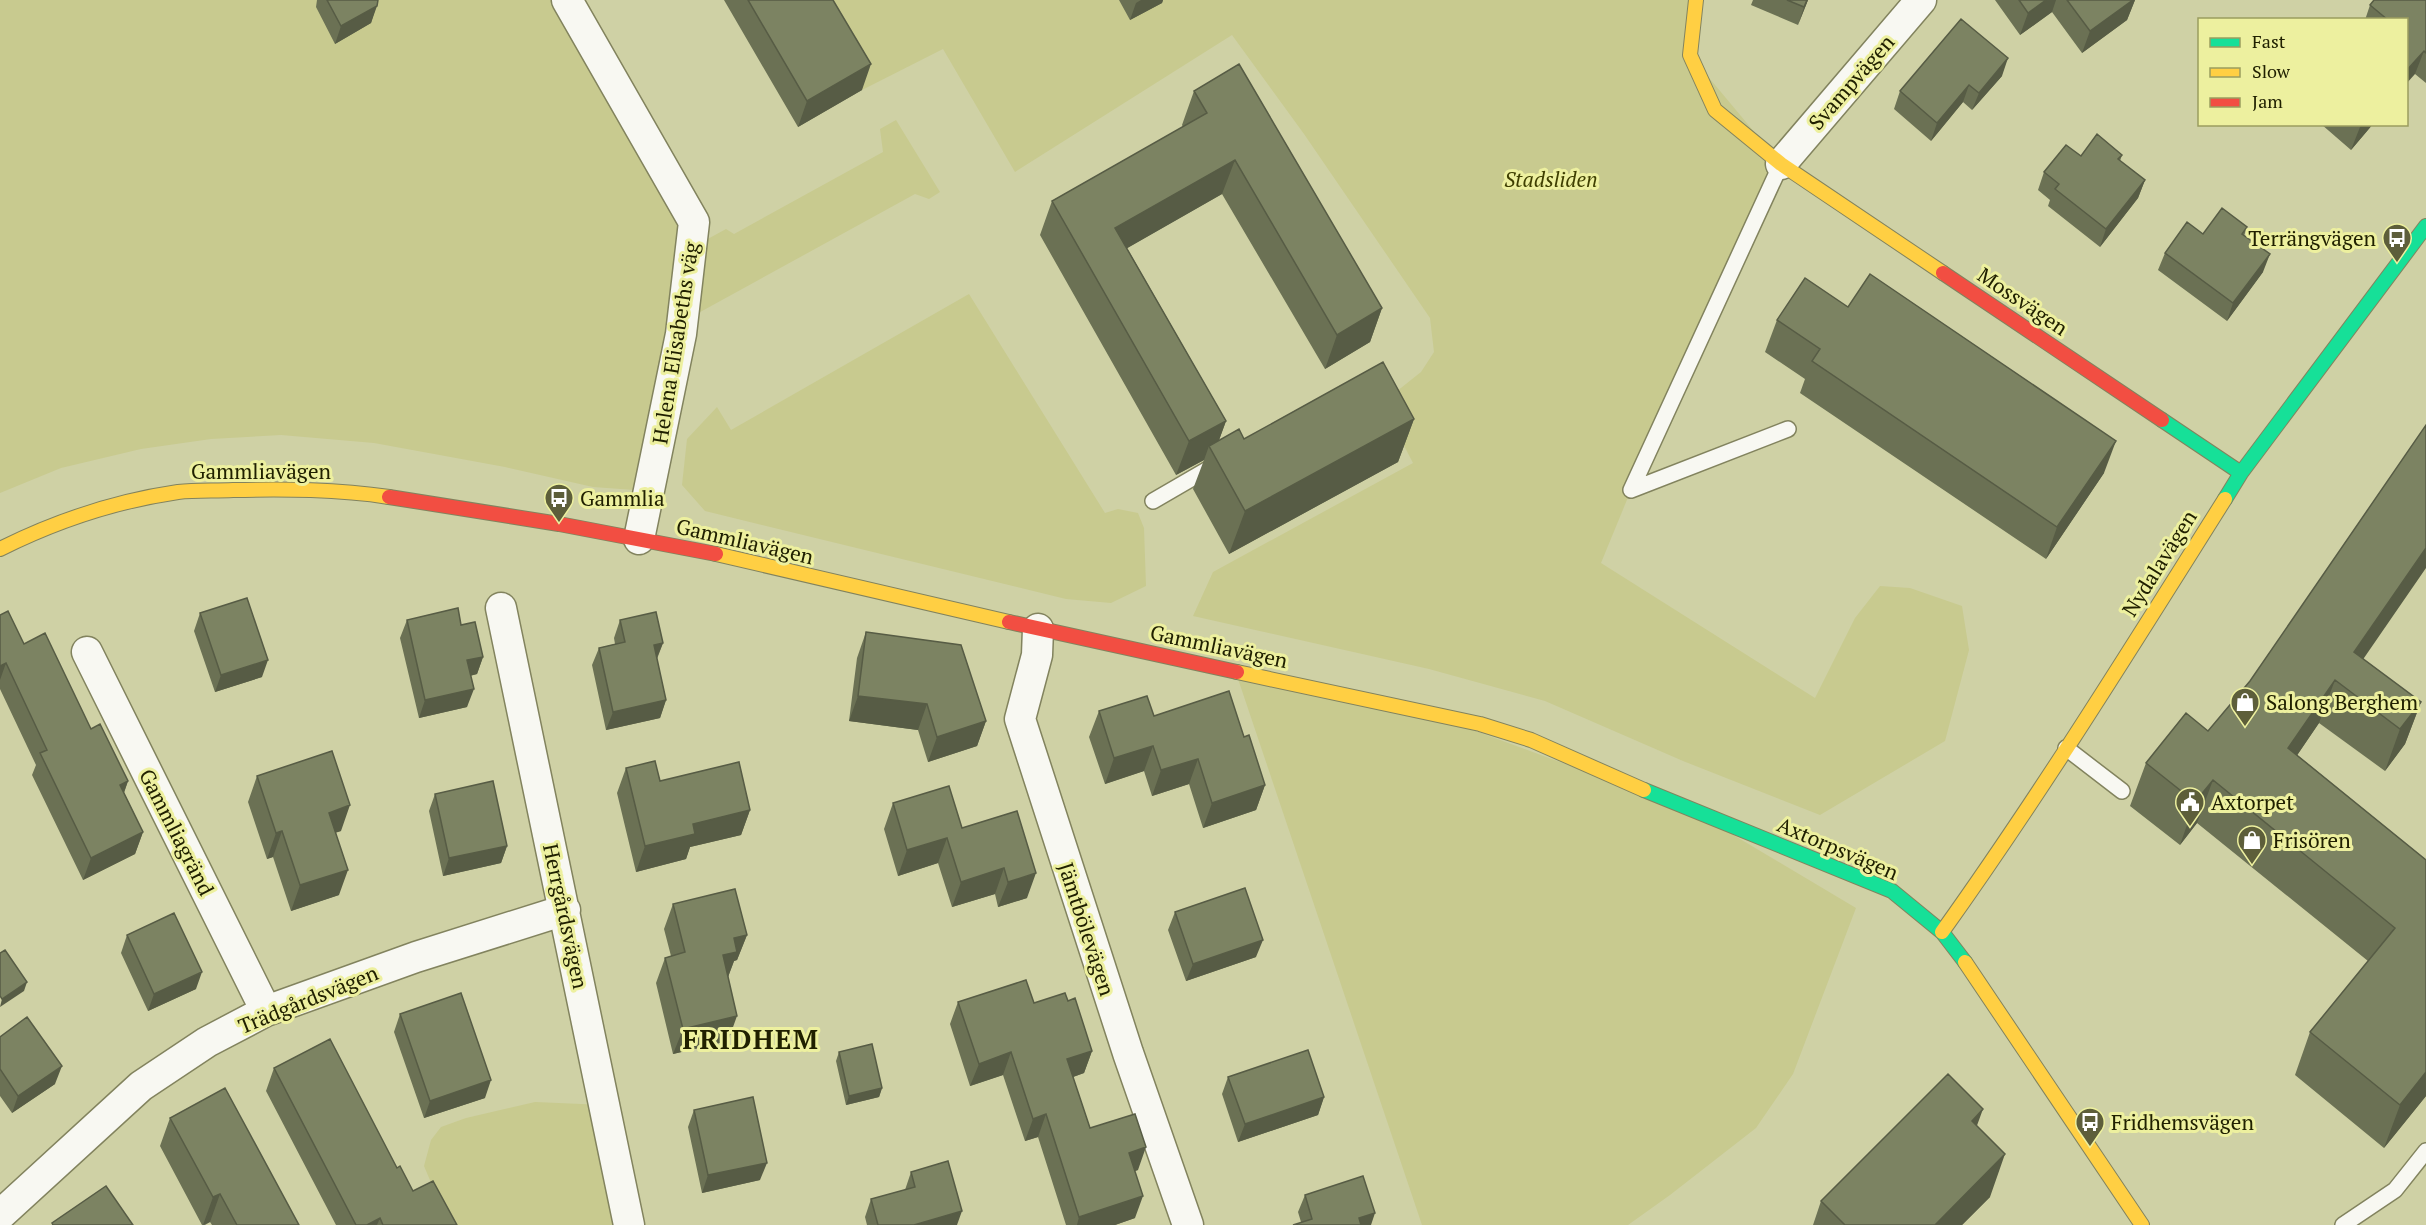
<svg xmlns="http://www.w3.org/2000/svg" width="2426" height="1225" font-family="'PT Serif',serif">
  <style>
    .green { fill: #c8ca8f }
    .lines { fill: none; stroke-linecap: round; stroke-linejoin: round }
    .lane-casing { stroke: #82835e; stroke-width: 18 }
    .street-casing { stroke: #82835e; stroke-width: 33 }
    .fast-casing { stroke: #82835e; stroke-width: 16 }
    .slow-casing { stroke: #82835e; stroke-width: 16 }
    .jam-casing { stroke: #82835e; stroke-width: 16 }
    .lane { stroke: #f8f8f2; stroke-width: 15 }
    .street { stroke: #f8f8f2; stroke-width: 30 }
    .fast { stroke: #16e098; stroke-width: 14 }
    .slow { stroke: #ffcf43; stroke-width: 14 }
    .jam { stroke: #f24e42; stroke-width: 14 }
    .wall { fill: #6b7154 }
    .shaded-wall { fill: #575c45 }
    .building { fill: #7c8362; stroke: #575c45; stroke-width: 1.5 }
    .labels { text-anchor: middle; dominant-baseline: central; stroke-width: 6; stroke-linejoin: round; paint-order: stroke }
    .street-label { font-size: 21px; fill: #202000; stroke: #edf09f }
    .park-label { font-size: 21px; font-style: italic; fill: #3e3e00; stroke: #edf09f }
    .poi-label { font-size: 21px; fill: #202000; stroke: #edf09f; text-anchor: start }
    .district-label { font-size: 27px; font-weight: bold; letter-spacing: 1.5px; fill: #202000; stroke: #edf09f }
  </style>
  <rect width="100%" height="100%" fill="#cfd1a5"/>
  <path class="green" d="M0,0H567L693,247L726,229L734,234L883,152L880,129L896,120L940,192L929,199L915,194L682,322L648,491L593,487L505,467L374,443L281,435L211,439L141,449L61,468L0,493Z
    M809,0H1696L1690,55L1781,164L1631,490L1601,563L1815,698L1855,618L1880,586L1910,588L1962,606L1969,650L1945,741L1820,815L1683,761L1545,701L1429,669L1193,616L1213,572L1413,463L1382,403L1421,372L1434,352L1430,318L1304,134L1232,35L1015,172L943,49L862,90Z
    M969,294L1105,513L1118,509L1138,513L1144,528L1146,586L1111,603L1066,599L705,511L682,485L687,439L717,407L731,430Z
    M1235,670L1424,712L1693,811L1856,908L1793,1074L1756,1128L1670,1195L1628,1225H1422Z
    M535,1102L605,1105L629,1225H449L424,1166L431,1140L441,1127L466,1118Z"/>
  <g class="lines">
    <g class="lane-casing">
      <path id="lane" d="M1631,490L1781,164
        M1631,490L1788,429
        M1153,501L1215,465
        M2066,748L2122,791
        M2343,1225L2395,1190L2426,1151"/>
    </g>
    <g class="street-casing">
      <path id="street" d="M567,0L694,222L681,334L639,539
        M1781,164L1921,0
        M501,608L629,1225
        M1038,629L1037,655L1020,719L1128,1053L1188,1225
        M87,652L266,1011
        M0,1215L141,1086L207,1042L266,1011L416,957L565,910"/>
    </g>
    <g class="fast-casing">
      <path id="fast" d="M2162,420L2241,473
        M2225,499L2241,473L2426,226
        M1644,790L1892,891L1942,932L1965,962"/>
    </g>
    <g class="slow-casing">
      <path id="slow" d="M1696,0L1690,55L1715,110L1781,164L1943,273
        M0,549C56,521 116,501 178,492C196,490 215,491 233,490C285,489 337,489 389,497
        M716,554L1009,622
        M1237,672L1480,724L1531,740L1644,790
        M1942,932C2042,792 2133,645 2225,499
        M1965,962L2142,1225"/>
    </g>
    <g class="jam-casing">
      <path id="jam" d="M1943,273L2162,420
        M389,497L559,524L716,554
        M1009,622L1237,672"/>
    </g>
    <use href="#lane" class="lane"/>
    <use href="#street" class="street"/>
    <use href="#fast" class="fast"/>
    <use href="#slow" class="slow"/>
    <use href="#jam" class="jam"/>
  </g>
  <path class="wall" d="M317,0H378L371,23L335,44L316,7Z
    M724,0H833L862,90L798,127Z
    M1119,0H1163L1162,3L1130,20Z
    M1753,0H1808L1798,25L1751,5Z
    M1995,0H2135L2127,20L2082,53L2052,12L2020,35Z
    M2426,0V83L2415,74L2406,20H2365L2370,5Z
    M2002,76L1972,110L1963,102L1931,141L1894,109L1900,91Z
    M1194,91L1382,308L1370,342L1325,369L1222,194L1127,248L1226,421L1219,440L1244,439L1414,419L1398,462L1229,554L1193,489L1204,460L1176,475L1040,235L1052,201L1183,127L1182,125Z
    M2321,124H2373L2351,150Z
    M2122,155L2120,161L2145,180L2138,198L2100,247L2048,206L2050,200L2038,190L2044,172L2081,156Z
    M2247,227L2244,236L2263,272L2227,321L2158,270L2165,253L2203,234Z
    M1848,307L2104,473L2046,559L1800,393L1805,379L1765,352L1777,320Z
    M200,613L262,677L215,692L194,631Z
    M0,615L24,644L91,729L128,781L124,793L143,832L135,854L83,880L32,775L36,765L0,689Z
    M407,620L483,657L477,674L470,676L467,707L419,718L400,638Z
    M620,620L663,643L657,659L666,700L660,718L606,730L592,665L599,648L615,644L614,638Z
    M866,632L986,721L977,746L928,762L918,730L849,721L857,658Z
    M2363,659L2421,702L2405,744L2385,771L2319,723L2297,755L2426,860V1096L2384,1148L2295,1075L2310,1032L2368,961L2197,823L2180,845L2130,806L2146,763L2208,731Z
    M1099,711L1154,716L1244,737L1265,785L1256,810L1203,828L1189,784L1152,796L1144,771L1105,784L1089,737Z
    M626,768L660,781L750,810L741,835L690,847L686,859L636,872L617,793Z
    M257,776L341,831L336,832L339,895L291,911L273,857L267,859L248,802Z
    M435,794L507,846L501,863L443,876L429,811Z
    M893,803L962,828L1017,811L1027,898L998,907L995,894L952,907L938,863L898,876L884,829Z
    M673,904L747,935L737,960L734,961L728,977V1041L673,1054L656,983L665,958L671,956L664,929Z
    M1175,912L1256,957L1186,981L1168,930Z
    M127,935L196,989L148,1011L121,953Z
    M1068,1001L1092,1051L1084,1073L1073,1077L1090,1128L1138,1170L1135,1171V1218L1115,1225H1066L1038,1137L1025,1141L1003,1075L970,1086L950,1024L958,1002L1034,1003Z
    M400,1014L485,1098L424,1118L394,1032Z
    M0,1037L55,1084L12,1113L0,1096Z
    M839,1052L882,1088L879,1097L846,1105L836,1061Z
    M274,1068L397,1168L413,1191L457,1225H336L266,1091Z
    M1228,1077L1324,1097L1318,1115L1238,1142L1222,1094Z
    M694,1110L760,1180L702,1193L688,1127Z
    M170,1118L299,1225H212L210,1222L205,1225H202L160,1146Z
    M1977,1126L1990,1197L1962,1225H1813L1821,1201Z
    M911,1172L957,1225H867L865,1217L871,1199L905,1190Z
    M1305,1195L1371,1225L1301,1222L1298,1212Z"/>
  <path class="shaded-wall" d="M1141,0H1163L1162,3L1130,20L1136,3Z
    M1807,0H1808L1798,25L1804,7Z
    M2046,0H2056L2052,12L2020,35L2028,13Z
    M2133,0H2135L2127,20L2082,53L2090,31Z
    M377,6L371,23L335,44L341,26Z
    M2424,51L2415,74L2406,84V71Z
    M2008,58L2002,76L1972,110L1979,93Z
    M871,64L862,90L798,127L807,101Z
    M1969,85L1963,102L1931,141L1937,123Z
    M2362,124H2373L2351,150L2360,127Z
    M1235,160L1222,194L1103,262L1115,228Z
    M2145,180L2138,198L2100,247L2106,229Z
    M2270,254L2263,272L2227,321L2233,303Z
    M1382,308L1370,342L1325,369L1337,335Z
    M1414,419L1398,462L1229,554L1245,511Z
    M1226,421L1214,454L1209,446L1204,460L1176,475L1189,441Z
    M2116,441L2104,473L2046,559L2057,527Z
    M2426,548V568L2344,687L2354,652Z
    M663,643L656,660L654,645Z
    M483,657L477,674L460,678L467,660Z
    M268,660L262,677L215,692L221,675Z
    M6,663L0,680V666Z
    M2335,680L2319,723L2273,791L2288,748Z
    M474,689L467,707L419,718L425,700Z
    M858,696L927,704L918,730L849,721Z
    M666,700L660,718L606,730L613,712Z
    M2421,702L2405,744L2385,771L2400,729Z
    M986,721L977,746L928,762L937,737Z
    M1153,746L1144,771L1105,784L1114,758Z
    M1198,759L1189,784L1152,796L1161,770Z
    M2213,780L2197,823L2180,845L2195,802Z
    M128,781L120,803V785Z
    M1265,785L1256,810L1203,828L1212,803Z
    M350,805L341,831L320,838L329,813Z
    M750,810L741,835L690,847L686,859L636,872L645,846L693,824Z
    M282,831L273,857L267,859L276,833Z
    M143,832L135,854L83,880L91,858Z
    M947,838L938,863L898,876L907,850Z
    M507,846L501,863L443,876L449,858Z
    M1004,868L995,894L952,907L961,882Z
    M348,870L339,895L291,911L300,885Z
    M1036,873L1027,898L998,907L1008,882Z
    M747,935L737,960L734,961L728,977L723,955L734,938Z
    M1263,940L1256,957L1186,981L1193,964Z
    M202,972L196,989L148,1011L154,994Z
    M27,982L24,991L0,1007L2,999Z
    M737,1016L728,1041L673,1054L683,1029Z
    M1092,1051L1084,1073L1059,1082L1067,1059Z
    M1011,1052L1003,1075L970,1086L979,1064Z
    M62,1066L55,1084L12,1113L18,1096Z
    M2426,1072V1096L2384,1148L2400,1105Z
    M491,1080L485,1098L424,1118L430,1101Z
    M882,1088L879,1097L846,1105L849,1096Z
    M1324,1097L1318,1115L1238,1142L1245,1124Z
    M1983,1109L1967,1153L1972,1121Z
    M1046,1114L1038,1137L1025,1141L1033,1119Z
    M1146,1147L1138,1170L1121,1175L1129,1153Z
    M2005,1154L1990,1197L1962,1225H1935Z
    M767,1163L760,1180L702,1193L708,1175Z
    M220,1194L210,1222L203,1225L213,1197Z
    M1143,1196L1135,1218L1115,1225H1077L1079,1217Z
    M962,1211L957,1225H914Z
    M1375,1213L1371,1225H1356L1359,1218Z
    M380,1218L377,1225H367Z"/>
  <path class="building" d="M327,0H378L377,6L341,26Z
    M748,0H833L871,64L807,101Z
    M1787,0H1807L1804,7Z
    M2019,0H2046L2028,13Z
    M2067,0H2133L2090,31Z
    M2374,0H2426V53L2424,51L2406,71V20H2388L2370,5Z
    M1961,19L2008,58L1979,93L1969,85L1937,123L1900,91Z
    M1239,64L1382,308L1337,335L1235,160L1115,228L1226,421L1189,441L1052,201L1207,113L1194,91Z
    M2097,134L2122,155L2118,159L2145,180L2106,229L2055,189L2059,184L2044,172L2066,145L2081,156Z
    M2222,208L2247,227L2242,234L2270,254L2233,303L2165,253L2187,222L2203,234Z
    M1870,274L2116,441L2057,527L1812,361L1820,349L1777,320L1805,278L1848,307Z
    M1383,362L1414,419L1245,511L1209,446L1239,429L1244,439Z
    M2426,425V548L2354,652L2421,702L2400,729L2335,680L2288,748L2426,860V1072L2400,1105L2310,1032L2395,928L2213,780L2195,802L2146,763L2186,713L2208,731L2250,681Z
    M247,598L268,660L221,675L200,613Z
    M458,608L461,625L475,622L483,657L467,660L474,689L425,700L407,620Z
    M8,611L24,644L45,633L91,729L100,724L128,781L120,785L143,832L91,858L40,753L47,750L6,663L0,666V615Z
    M656,612L663,643L654,645L666,700L613,712L599,648L625,642L620,620Z
    M866,632L961,645L986,721L937,737L927,704L858,696Z
    M1229,691L1244,737L1249,735L1265,785L1212,803L1198,759L1161,770L1153,746L1114,758L1099,711L1147,696L1154,716Z
    M332,751L350,805L329,813L348,870L300,885L282,831L276,833L257,776Z
    M655,761L660,781L739,762L750,810L693,824L695,834L645,846L626,768Z
    M493,781L507,846L449,858L435,794Z
    M949,786L962,828L1017,811L1036,873L1008,882L1004,868L961,882L947,838L907,850L893,803Z
    M1245,888L1263,940L1193,964L1175,912Z
    M735,889L747,935L734,938L737,952L723,955L737,1016L683,1029L665,958L685,952L673,904Z
    M174,913L202,972L154,994L127,935Z
    M5,950L27,982L2,999L0,996V953Z
    M1026,980L1034,1003L1065,993L1068,1001L1075,998L1092,1051L1067,1059L1090,1128L1135,1114L1146,1147L1129,1153L1143,1196L1079,1217L1046,1114L1033,1119L1011,1052L979,1064L958,1002Z
    M461,993L491,1080L430,1101L400,1014Z
    M27,1017L62,1066L18,1096L0,1069V1037Z
    M330,1039L397,1168L400,1166L413,1191L433,1181L457,1225H383L380,1218L367,1225H356L274,1068Z
    M872,1044L882,1088L849,1096L839,1052Z
    M1308,1050L1324,1097L1245,1124L1228,1077Z
    M1948,1074L1983,1109L1972,1121L2005,1154L1935,1225H1845L1821,1201Z
    M225,1088L299,1225H237L220,1194L213,1197L170,1118Z
    M753,1097L767,1163L708,1175L694,1110Z
    M948,1161L962,1211L914,1225H878L871,1199L915,1187L911,1172Z
    M1363,1176L1375,1213L1359,1218L1361,1225H1293L1312,1219L1305,1195Z
    M106,1186L133,1225H53L52,1223Z"/>
  <defs>
    <g id="bus-pin" transform="scale(1.5)"><path d="M0 17L-7.5 6A9.5 9.5 0 1 1 7.5 6Z" fill="#5d5e3a" stroke="#edf09f"/><path d="M-5-6H5V4H4V6H2V4H-2V6H-4V4H-5ZM-3.5-4V0h7V-4ZM-3.5 1.2v1.5H-2V1.2ZM2 1.2v1.5H3.5V1.2Z" fill="#fff"/></g>
    <g id="shop-pin" transform="scale(1.5)"><path d="M0 17L-7.5 6A9.5 9.5 0 1 1 7.5 6Z" fill="#5d5e3a" stroke="#edf09f"/><path d="M-5-2.5h2.3a2.7 3.5 0 0 1 5.4 0H5L5.5 6h-11ZM-1.5-2.5h3a1.5 2.3 0 0 0-3 0Z" fill="#fff"/></g>
    <g id="civic-pin" transform="scale(1.5)"><path d="M0 17L-7.5 6A9.5 9.5 0 1 1 7.5 6Z" fill="#5d5e3a" stroke="#edf09f"/><path d="M-.6-6.5H3V-4.5H.6V-3L4-1V1h2V6H-6V1h2V-1L-.6-3ZM-1.2 2.5V6h2.4V2.5Z" fill="#fff"/></g>
  </defs>
  <g fill-rule="evenodd">
    <use href="#bus-pin" x="2397" y="238"/>
    <use href="#bus-pin" x="559" y="498"/>
    <use href="#shop-pin" x="2245" y="702"/>
    <use href="#civic-pin" x="2190" y="802"/>
    <use href="#shop-pin" x="2252" y="840"/>
    <use href="#bus-pin" x="2090" y="1122"/>
  </g>
  <g class="labels">
    <g class="street-label">
      <text transform="translate(1851 82) rotate(-49)">Svampvägen</text>
      <text transform="translate(2023 301) rotate(34)">Mossvägen</text>
      <text transform="translate(675 343) rotate(-81)">Helena Elisabeths väg</text>
      <text x="261" y="471">Gammliavägen</text>
      <text transform="translate(745 541) rotate(13)">Gammliavägen</text>
      <text transform="translate(2159 563) rotate(-58)">Nydalavägen</text>
      <text transform="translate(1219 646) rotate(12)">Gammliavägen</text>
      <text transform="translate(177 832) rotate(63)">Gammliagränd</text>
      <text transform="translate(1838 848) rotate(23)">Axtorpsvägen</text>
      <text transform="translate(566 916) rotate(78)">Herrgårdsvägen</text>
      <text transform="translate(1087 929) rotate(72)">Jämtbölevägen</text>
      <text transform="translate(308 999) rotate(-22)">Trädgårdsvägen</text>
    </g>
    <g class="park-label">
      <text x="1551" y="179">Stadsliden</text>
    </g>
    <g class="poi-label">
      <text x="2376" y="238" text-anchor="end">Terrängvägen</text>
      <text x="580" y="498">Gammlia</text>
      <text x="2266" y="702">Salong Berghem</text>
      <text x="2211" y="802">Axtorpet</text>
      <text x="2273" y="840">Frisören</text>
      <text x="2111" y="1122">Fridhemsvägen</text>
    </g>
    <g class="district-label">
      <text x="751" y="1039">FRIDHEM</text>
    </g>
  </g>
  <rect x="2198" y="18" width="210" height="108" fill="#edf09f" stroke="#9b9d5f" stroke-width="1.5"/>
  <rect x="2210" y="38" width="30" height="9" fill="#16e098" stroke="#9b9d5f" stroke-width="1.5"/>
  <text x="2252" y="48" font-size="18" fill="#202000">Fast</text>
  <rect x="2210" y="68" width="30" height="9" fill="#ffcf43" stroke="#9b9d5f" stroke-width="1.5"/>
  <text x="2252" y="78" font-size="18" fill="#202000">Slow</text>
  <rect x="2210" y="98" width="30" height="9" fill="#f24e42" stroke="#9b9d5f" stroke-width="1.5"/>
  <text x="2252" y="108" font-size="18" fill="#202000">Jam</text>
</svg>
